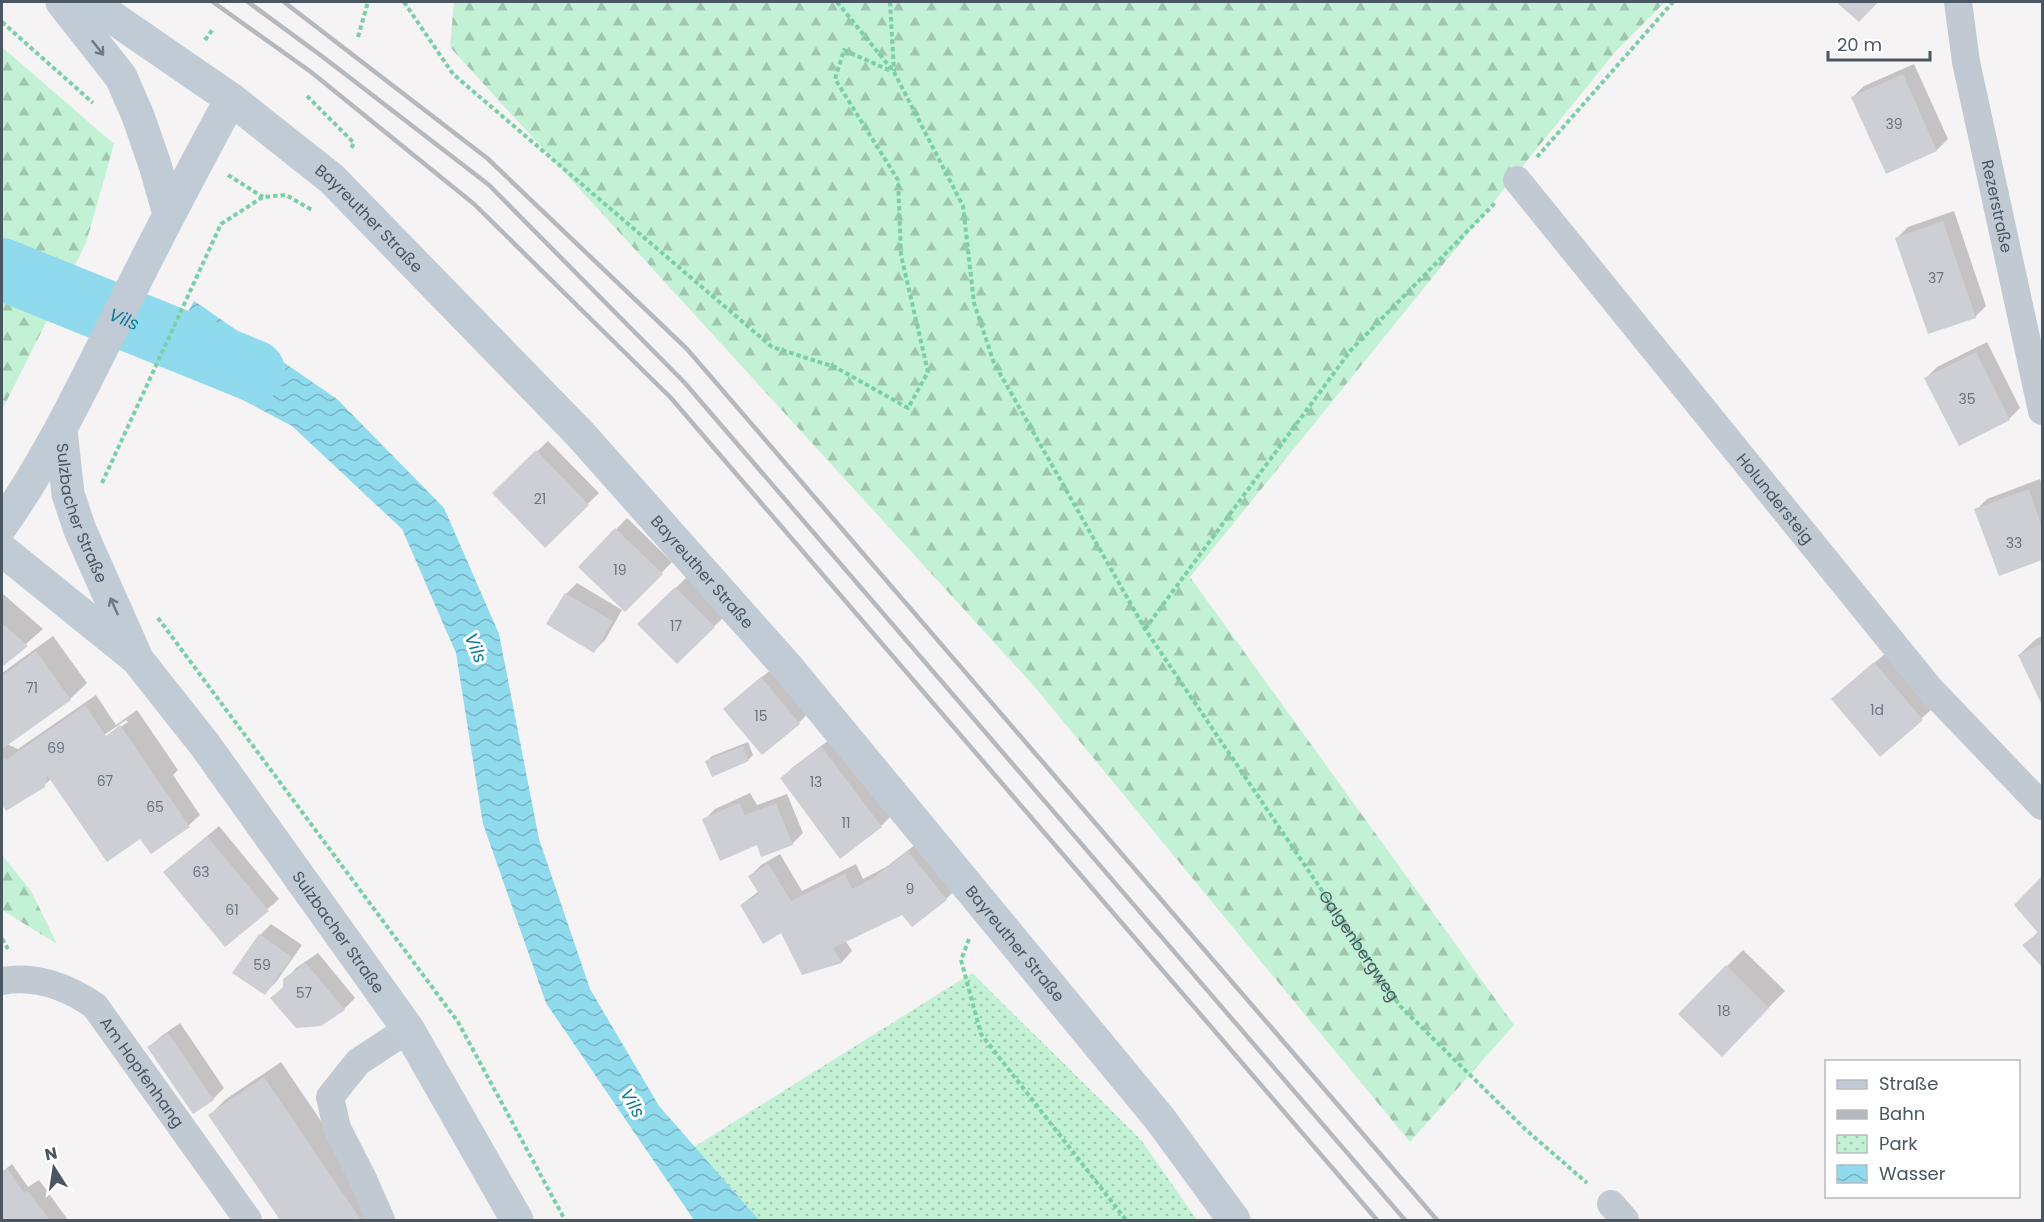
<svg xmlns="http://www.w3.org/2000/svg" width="2044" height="1222" font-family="Poppins,sans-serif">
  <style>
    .forest { fill: url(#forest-firs) }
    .park { fill: url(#park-dots) }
    .water { fill: url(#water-waves) }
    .shadow { fill: #0003; fill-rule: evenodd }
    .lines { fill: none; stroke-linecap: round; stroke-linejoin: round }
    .river { stroke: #90daee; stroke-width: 62 }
    .building { fill: #cdcfd5 }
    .path { stroke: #7ad0a6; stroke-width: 4; stroke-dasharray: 4.5 3; stroke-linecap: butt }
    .street { stroke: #c1cad2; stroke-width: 28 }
    .secondary { stroke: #c1cbd6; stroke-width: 33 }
    .rail { stroke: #b5b8bd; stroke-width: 4.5 }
    .oneway { stroke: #6e7984 }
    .labels { text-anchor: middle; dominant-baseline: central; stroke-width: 6; stroke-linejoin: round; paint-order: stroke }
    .number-label { font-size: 14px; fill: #6b747e }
    .street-label { font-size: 16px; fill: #4a5661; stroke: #fff }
    .water-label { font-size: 18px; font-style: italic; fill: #0c7c9b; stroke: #fff }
  </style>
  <defs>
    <pattern id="forest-firs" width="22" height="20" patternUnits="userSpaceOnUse" patternTransform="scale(1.5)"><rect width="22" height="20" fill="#c3f1d5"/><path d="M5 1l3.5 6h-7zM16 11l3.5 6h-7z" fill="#a0c6b0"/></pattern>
    <pattern id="park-dots" width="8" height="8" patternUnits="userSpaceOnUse" patternTransform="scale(1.5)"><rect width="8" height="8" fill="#c3f1d5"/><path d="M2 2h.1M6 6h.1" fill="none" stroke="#a0c6b0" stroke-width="1.8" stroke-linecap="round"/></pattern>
    <pattern id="water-waves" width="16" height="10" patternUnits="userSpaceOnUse" patternTransform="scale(1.5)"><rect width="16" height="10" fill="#90daee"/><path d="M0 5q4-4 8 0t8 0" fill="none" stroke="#78b4c4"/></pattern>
  </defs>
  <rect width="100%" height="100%" fill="#f5f3f3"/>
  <path class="forest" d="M454,2H1665L1615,52L1190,577L1514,1025L1410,1142L1034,686L450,47Z
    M2,47L114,144L86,243L2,410Z
    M2,855L31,891L57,944L2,910Z"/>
  <path class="park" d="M972,973L1141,1140L1197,1220H737L678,1157Z"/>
  <path class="water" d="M194,301L337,399L444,508L499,634L539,839L590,989L659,1106L759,1220H694L546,1003L483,824L456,653L402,529L292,426L163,358Z"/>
  <path class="shadow" d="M1838,2H1878L1859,20Z
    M1914,64L1948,139L1937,150L1853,97L1864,86Z
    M1954,211L1986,306L1975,317L1897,238L1908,227Z
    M1987,342L2020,408L2009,419L1926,378L1937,367Z
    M548,441L599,493L545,545L494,493Z
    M2040,479L2042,487V558L2000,574L1976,510L1987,499Z
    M627,518L672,562L625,610L580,567Z
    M687,577L725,616L677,662L639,624Z
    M577,583L622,610L605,640L594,651L566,594Z
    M2,593L43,629L2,665Z
    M53,636L87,683L70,699L7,744L18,749L96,695L116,725L137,710L178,770L173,775L200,815L189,825L151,851L141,837L52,778L44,785L6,809L2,803V673ZM126,720L128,722L66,764V761Z
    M2042,636V701L2019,655L2036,639Z
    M1886,653L1933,708L1881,755L1844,688Z
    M773,668L809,712L799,723L736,698Z
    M833,737L892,815L881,826L782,778L793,767Z
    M748,742L753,755L748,760L707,761L712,756Z
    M750,793L757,805L787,794L803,833L792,844L757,843L704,820L715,809Z
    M219,826L279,899L226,945L165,872Z
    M920,841L957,888L946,899L903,913L845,940L852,951L842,962L803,973L782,931L741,905L759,891L750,876L761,865L780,854L802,891L856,864L863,879L886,867Z
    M2042,878V965L2024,945L2039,931L2016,905Z
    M271,924L302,945L276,982L265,993L260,935Z
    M1743,950L1785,991L1722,1055L1680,1014Z
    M318,953L355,998L344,1009L320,1025L272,998L284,986L285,980L296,968Z
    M180,1023L224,1088L213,1099L149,1048L160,1037Z
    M281,1062L388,1220H281L210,1115L226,1099Z
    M12,1164L28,1187L39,1180L68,1220H2V1172Z"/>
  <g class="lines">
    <path class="river" id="s1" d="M2,269L254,371"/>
  </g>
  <path class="building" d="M1836,2H1878L1859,22Z
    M1903,74L1937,151L1886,174L1851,97Z
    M1943,221L1976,318L1928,334L1895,238Z
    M1976,352L2010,420L1959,446L1924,378Z
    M536,450L589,505L545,548L492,493Z
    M2029,489L2042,527V560L1999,576L1974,509Z
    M615,528L663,574L625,612L578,567Z
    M675,587L715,627L677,664L637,624Z
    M565,593L613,621L594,653L546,624Z
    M2,623L28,646L2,667Z
    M2042,643V705L2018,655Z
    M36,651L71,700L2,749V676Z
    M1874,662L1923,720L1880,757L1831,699Z
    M761,677L800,724L762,755L723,709Z
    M85,705L106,736L120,725L190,827L151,854L140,839L107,862L47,775L45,787L6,811L2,805V757L6,760Z
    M743,746L749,761L712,777L705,761Z
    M821,746L882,827L840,859L780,778Z
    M739,803L745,815L776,803L793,845L761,857L757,845L720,861L702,819Z
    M207,836L269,911L225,947L163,872Z
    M908,851L947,900L912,927L902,915L833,948L842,963L802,975L781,933L763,944L740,905L759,894L748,876L768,864L791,901L845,874L852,889L873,878Z
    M2042,876V967L2022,945L2038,933L2014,905Z
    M259,934L292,957L265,995L232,973Z
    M306,963L345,1010L321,1026L296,1028L270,998L283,988V979Z
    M1726,965L1769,1008L1722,1057L1678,1014Z
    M168,1033L214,1100L193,1114L147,1047Z
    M264,1077L361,1220H280L208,1115Z
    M7,1168L24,1193L27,1190L50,1220H2V1172Z"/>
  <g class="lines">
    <g class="path">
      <path d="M404,2L453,74L772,347L835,367L908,408L928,372L901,255L898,180L835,79L844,50L891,71"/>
      <path id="s2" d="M837,2L894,72L963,206L974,303L994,363L1145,629L1400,1006L1525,1129L1587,1183"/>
      <path d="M890,2L894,71"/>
      <path d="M2,22L93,103"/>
      <path d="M358,37L368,2"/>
      <path d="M205,40L213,29"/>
      <path d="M307,96L354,143L350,150"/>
      <path d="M1537,157L1673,2"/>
      <path d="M228,175L263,197"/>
      <path d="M102,483L221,224L263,197L286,195L312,210"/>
      <path d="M158,618L458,1022L565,1220"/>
      <path d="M1145,629L1351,350L1496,202"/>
      <path d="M2,939L8,949"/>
      <path d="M969,939L961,960L981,1034L1126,1220"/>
    </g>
    <g class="street">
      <path id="s3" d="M1958,2L1966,62L2042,411"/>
      <path id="s4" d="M1517,180L1930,689L2042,806"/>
      <path id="s5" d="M2,981C35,975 68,987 95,1006L248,1220"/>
      <path d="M1611,1204L1625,1220"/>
      <path d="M381,1220L362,1177L337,1128L330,1097L358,1062L408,1029"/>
    </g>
    <g class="secondary">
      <path d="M62,2L121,77L138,116L155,165L169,214"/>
      <path id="s6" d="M90,2L231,99L332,179L581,435L788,668L1160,1119L1234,1220"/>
      <path id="s7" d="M61,430L68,494L80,530L135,654"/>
      <path d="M2,525C49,458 84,384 121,310C156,239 193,169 231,99"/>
      <path id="s8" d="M2,550L137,659L205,745L408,1029L517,1220"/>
    </g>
    <path class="rail" d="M213,2L311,72L474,204L671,398L1377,1220
      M248,2L323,57L489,185L684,382L1405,1220
      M284,2L487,158L687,349L1437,1220"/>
  </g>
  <defs><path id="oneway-shaft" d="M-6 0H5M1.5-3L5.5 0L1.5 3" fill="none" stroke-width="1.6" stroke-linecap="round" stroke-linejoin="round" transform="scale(1.5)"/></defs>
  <g class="oneway">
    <use href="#oneway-shaft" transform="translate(98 48) rotate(52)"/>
    <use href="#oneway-shaft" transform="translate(114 606) rotate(-114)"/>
  </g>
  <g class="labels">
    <g class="number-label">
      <text x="1894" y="124">39</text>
      <text x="1936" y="278">37</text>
      <text x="1967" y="399">35</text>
      <text x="540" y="499">21</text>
      <text x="2014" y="543">33</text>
      <text x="620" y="570">19</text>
      <text x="676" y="626">17</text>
      <text x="32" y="688">71</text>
      <text x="1877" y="710">1d</text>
      <text x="761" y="716">15</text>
      <text x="56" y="748">69</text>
      <text x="105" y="781">67</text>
      <text x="816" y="782">13</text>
      <text x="155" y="807">65</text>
      <text x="846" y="823">11</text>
      <text x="201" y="872">63</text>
      <text x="910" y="889">9</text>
      <text x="232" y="910">61</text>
      <text x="262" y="965">59</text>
      <text x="304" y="993">57</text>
      <text x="1724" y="1011">18</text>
    </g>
    <g class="street-label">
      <text stroke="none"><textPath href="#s3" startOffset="208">Rezerstraße</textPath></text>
      <text stroke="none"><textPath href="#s6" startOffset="354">Bayreuther Straße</textPath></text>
      <text stroke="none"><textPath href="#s4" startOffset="410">Holundersteig</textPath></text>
      <text stroke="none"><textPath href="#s7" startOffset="86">Sulzbacher Straße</textPath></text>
      <text stroke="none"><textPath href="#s6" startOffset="840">Bayreuther Straße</textPath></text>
      <text stroke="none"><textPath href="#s8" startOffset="513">Sulzbacher Straße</textPath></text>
      <text stroke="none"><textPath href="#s6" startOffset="1326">Bayreuther Straße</textPath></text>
      <text stroke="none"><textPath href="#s2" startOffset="1090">Galgenbergweg</textPath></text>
      <text stroke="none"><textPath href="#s5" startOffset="180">Am Hopfenhang</textPath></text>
    </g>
    <g class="water-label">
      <text stroke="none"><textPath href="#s1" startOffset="132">Vils</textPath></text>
      <text transform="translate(476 648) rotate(68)">Vils</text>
      <text transform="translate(633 1103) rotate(60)">Vils</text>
    </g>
  </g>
  <rect width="2044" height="1222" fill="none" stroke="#4a5661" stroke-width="6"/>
  <rect x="1825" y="1060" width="195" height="138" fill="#ffffff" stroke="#b7bbc0" stroke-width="1.5"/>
  <rect x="1837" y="1080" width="30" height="9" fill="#c1cbd6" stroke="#b7bbc0" stroke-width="1.5"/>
  <text x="1879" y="1090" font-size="18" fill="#4a5661">Straße</text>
  <rect x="1837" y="1110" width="30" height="9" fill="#b5b8bd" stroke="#b7bbc0" stroke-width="1.5"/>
  <text x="1879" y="1120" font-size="18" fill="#4a5661">Bahn</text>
  <rect x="1837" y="1135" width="30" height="18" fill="url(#park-dots)" stroke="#b7bbc0" stroke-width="1.5"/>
  <text x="1879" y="1150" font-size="18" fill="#4a5661">Park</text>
  <rect x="1837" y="1165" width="30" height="18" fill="url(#water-waves)" stroke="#b7bbc0" stroke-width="1.5"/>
  <text x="1879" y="1180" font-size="18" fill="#4a5661">Wasser</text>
  <g transform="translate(54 1168) rotate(348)" stroke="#ffffff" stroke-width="4.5" paint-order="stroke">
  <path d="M0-4.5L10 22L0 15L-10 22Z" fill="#4a5661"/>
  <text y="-9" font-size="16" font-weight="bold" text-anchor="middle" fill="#4a5661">N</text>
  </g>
  <path d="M1828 51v9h102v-9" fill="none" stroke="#4a5661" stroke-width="3"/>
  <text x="1837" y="51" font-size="18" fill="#4a5661" stroke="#ffffff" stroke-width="4.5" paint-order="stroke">20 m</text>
</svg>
